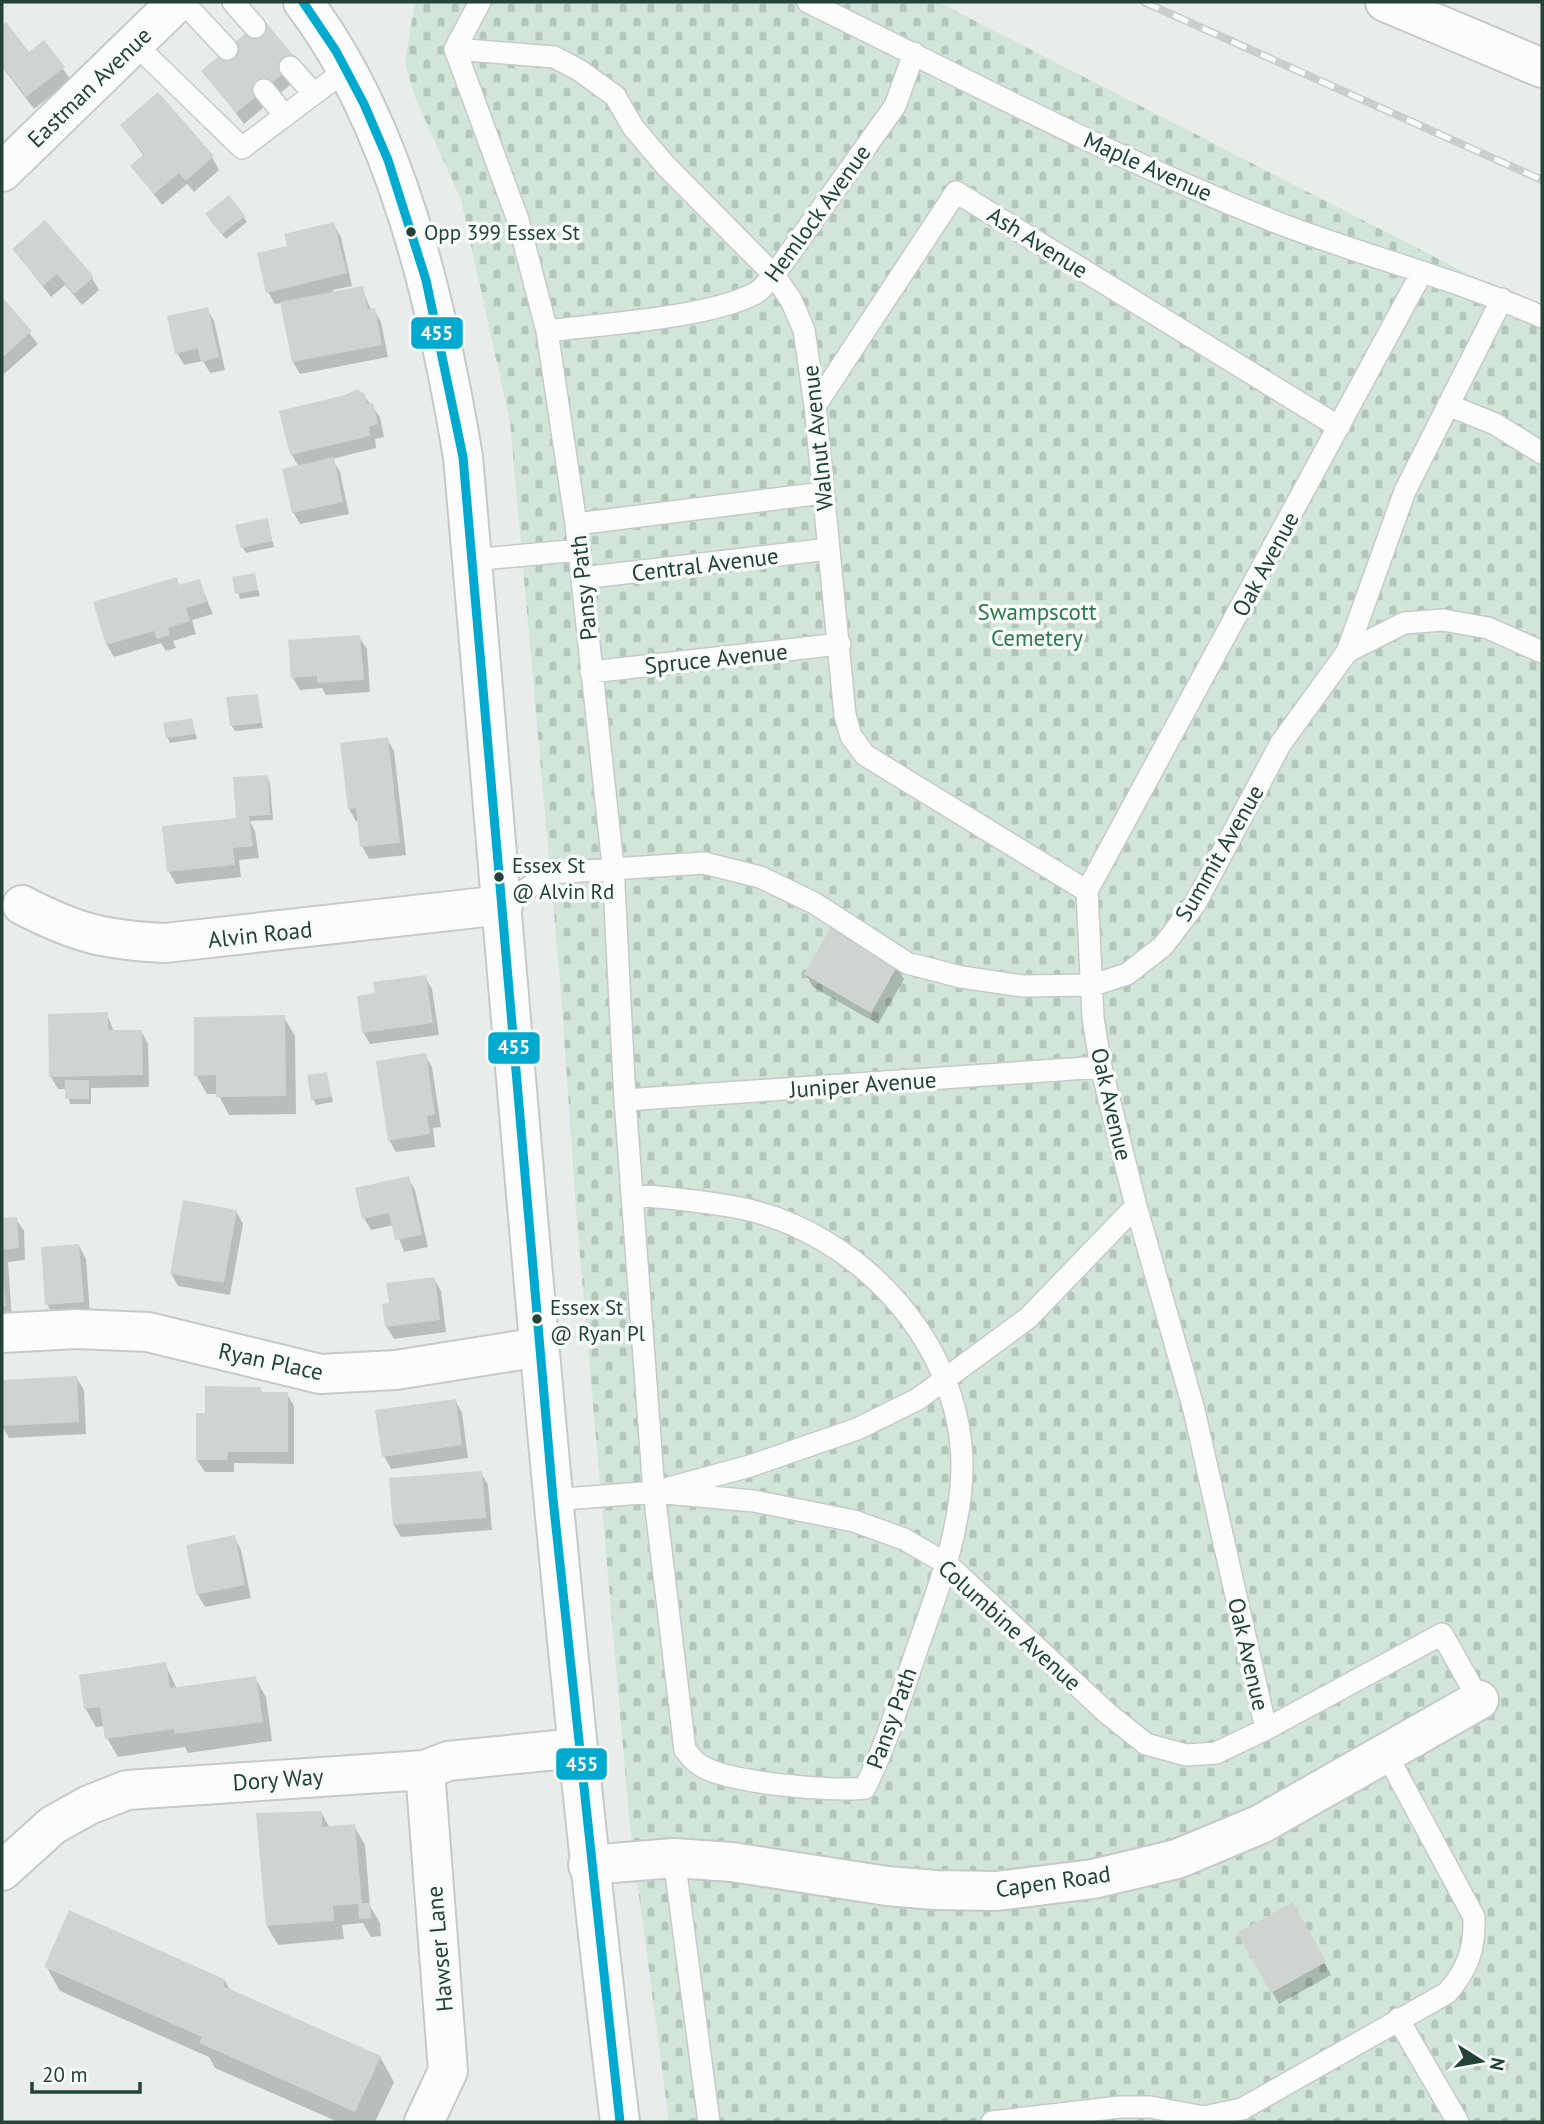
<svg xmlns="http://www.w3.org/2000/svg" width="1544" height="2124" font-family="'PT Sans',sans-serif">
  <style>
    .cemetery { fill: url(#cemetery-stones) }
    .shadow { fill: #0003 }
    .building { fill: #cfd4d2 }
    .lines { fill: none; stroke-linecap: round; stroke-linejoin: round }
    .service-casing { stroke: #c5cac8; stroke-width: 24 }
    .minor-casing { stroke: #c5cac8; stroke-width: 42 }
    .tertiary-casing { stroke: #c5cac8; stroke-width: 42 }
    .secondary-casing { stroke: #c3cbc8; stroke-width: 42 }
    .service { stroke: #fcfcfc; stroke-width: 21 }
    .minor { stroke: #fcfcfc; stroke-width: 38 }
    .tertiary { stroke: #fcfcfc; stroke-width: 38 }
    .secondary { stroke: #fcfcfc; stroke-width: 38 }
    .rail-casing { stroke: #c9cdcc; stroke-width: 8 }
    .rail { stroke: #f7fbf9; stroke-width: 5; stroke-dasharray: 16; stroke-linecap: butt }
    .bus-1-casing { stroke: #f7fbf9; stroke-width: 14 }
    .bus-1 { stroke: #00a9ce; stroke-width: 9 }
    .bus-dot { fill: #24423a; stroke: #f7fbf9; stroke-width: 2.5 }
    .labels { text-anchor: middle; dominant-baseline: central; stroke-width: 7; stroke-linejoin: round; paint-order: stroke }
    .bus-label { font-size: 21px; fill: #24423a; stroke: #f7fbf9; text-anchor: start }
    .street-label { font-size: 23px; fill: #24423a; stroke: #f7fbf9 }
    .park-label { font-size: 23px; fill: #2d7a4b; stroke: #f7fbf9 }
    .line-badge { stroke: #f7fbf9; stroke-width: 2.5 }
    .badge-label { font-size: 19px; text-anchor: middle; font-weight: bold; fill: #fff }
  </style>
  <defs>
    <pattern id="cemetery-stones" width="16" height="16" patternUnits="userSpaceOnUse" patternTransform="scale(1.75)"><rect width="16" height="16" fill="#d1e6d8"/><path d="M2 7V4a2 2 0 0 1 4 0v3zM10 15v-3a2 2 0 0 1 4 0v3z" fill="#b3c6ba"/></pattern>
  </defs>
  <rect width="100%" height="100%" fill="#e8edeb"/>
  <path class="cemetery" d="M415,2H938L1542,312V2122H669L630,1827L576,1210L561,993L510,422L461,200L415,97L405,63Z"/>
  <path class="shadow" d="M5,25L29,55L44,43L71,80L34,109L2,67V27Z
    M204,71L303,74L244,124Z
    M122,126L212,157L219,170L194,192L187,184L162,205L132,166L144,156Z
    M244,217L247,222L226,239L210,220Z
    M333,224L341,237L352,286L333,290V293L362,288L371,310H374L381,322L388,357L300,374L293,362L282,303L275,304L268,292L289,247Z
    M14,250L92,278L99,290L82,305L65,285L51,297Z
    M2,299L38,344L4,374L2,371Z
    M207,309L214,321L225,370L210,373L203,361L184,365L177,353Z
    M364,396L380,417L384,437L375,439L376,448L332,459L340,472L349,514L300,524L293,512L299,467L292,455L281,413Z
    M267,520L274,547L246,553L242,547Z
    M254,575L260,596L240,599L234,578Z
    M176,579L180,586L199,581L213,614L192,620L196,634L173,641L176,648L166,651L161,643L114,657L107,645Z
    M359,637L367,649L370,692L326,695L322,688L300,690L293,678Z
    M257,695L263,728L235,731L231,725Z
    M191,720L197,739L170,743L167,737Z
    M387,739L394,751L406,855L369,859L362,846L359,821H356L349,809Z
    M267,777L270,783L273,820L250,821L255,831L259,858L239,860L241,877L176,884L169,872L239,819Z
    M897,967L904,979L878,1024L813,987L806,974Z
    M425,977L432,989L439,1035L370,1044L363,1032L377,995Z
    M107,1014L114,1032L141,1031L148,1044L149,1087L91,1088V1104H70L67,1089H58L51,1077Z
    M284,1017L295,1036L296,1114L229,1115L218,1094H207L196,1075Z
    M425,1055L432,1067L441,1127L433,1128L435,1147L396,1152L389,1140Z
    M326,1074L333,1102L316,1105L313,1099Z
    M408,1178L415,1190L428,1247L404,1252L394,1225L371,1230L364,1218Z
    M236,1211L243,1224L230,1295L178,1286L171,1273Z
    M16,1219L24,1231L25,1260L8,1262L12,1319H2V1220Z
    M79,1246L86,1259L90,1314L54,1317L47,1304Z
    M434,1279L441,1291L446,1332L394,1339L386,1326L391,1304Z
    M76,1377L84,1390L86,1434L9,1438L2,1426V1382Z
    M260,1388L263,1394H287L294,1406V1464L234,1463V1472H205L197,1460L207,1415Z
    M455,1400L462,1413L468,1458L391,1469L384,1456Z
    M481,1473L488,1485L492,1530L401,1537L394,1525Z
    M234,1537L241,1550L251,1598L205,1607L198,1595L188,1547Z
    M165,1664L177,1689L255,1678L266,1697L272,1741L188,1753L185,1747L118,1757L107,1738L105,1726L96,1727L85,1708Z
    M321,1812L330,1828L354,1826L365,1845L370,1906L380,1923L381,1936L371,1937L363,1923L342,1925L344,1939L278,1945L267,1926Z
    M1292,1904L1331,1975L1279,2004L1239,1933Z
    M46,1966L225,1981L231,1991L380,2057L394,2082L375,2122H338L215,2068L209,2057L60,1991Z"/>
  <path class="building" d="M263,19L298,61L236,113L201,71Z
    M6,22L29,52L44,40L65,67L26,97L2,66V25Z
    M158,92L214,156L186,181L179,173L154,194L130,166L144,154L120,125Z
    M229,195L245,216L222,234L205,214Z
    M45,220L94,277L74,294L57,274L43,286L12,249Z
    M334,222L347,273L266,293L257,253L287,246L284,234Z
    M363,286L368,309L375,308L382,345L292,362L280,302Z
    M2,297L32,331L2,358Z
    M208,307L219,357L201,362L198,348L175,354L167,316Z
    M357,389L365,394L367,404L373,403L378,424L369,427L370,436L290,455L279,411L345,395Z
    M334,457L343,502L292,513L282,469Z
    M268,518L272,541L241,548L235,525Z
    M255,573L258,590L235,594L232,577Z
    M177,577L179,585L200,579L207,602L186,608L190,621L168,628L170,635L157,639L154,631L106,645L93,602Z
    M360,635L364,680L317,683V676L291,678L288,640Z
    M258,694L261,723L230,726L226,697Z
    M192,718L195,734L166,738L163,723Z
    M388,737L400,843L360,847L356,808L348,809L340,743Z
    M268,775L270,815L249,816L253,846L233,848L235,865L167,872L162,826L236,818L233,777Z
    M831,927L898,965L871,1013L804,974Z
    M426,975L433,1023L362,1033L357,996L375,993L373,982Z
    M108,1012V1030H142L143,1075L49,1077L48,1014Z
    M285,1015L286,1096L216,1097V1075L194,1076V1017Z
    M426,1053L435,1115L427,1116L430,1134L388,1141L376,1061Z
    M327,1072L331,1097L311,1100L307,1075Z
    M65,1080H89V1099H65Z
    M409,1176L422,1235L395,1240L389,1213L362,1219L355,1188Z
    M183,1200L237,1210L224,1283L170,1274Z
    M17,1217L19,1248L2,1250V1218Z
    M79,1244L84,1302L45,1305L41,1247Z
    M2,1270L6,1306L2,1307Z
    M435,1277L440,1320L385,1327L382,1304L389,1303L386,1283Z
    M77,1376L79,1422L2,1426V1380Z
    M205,1386L261,1387V1392H288V1452H228L227,1460H196V1413H205Z
    M456,1399L462,1445L382,1457L375,1410Z
    M482,1471L486,1518L393,1525L389,1478Z
    M235,1535L245,1585L196,1595L186,1545Z
    M166,1662L170,1688L256,1676L263,1722L175,1734L174,1729L105,1739L100,1707L84,1709L79,1675Z
    M322,1811V1827L355,1824L362,1903H370L371,1918L359,1919L358,1904L333,1906L334,1921L266,1926L256,1813Z
    M1293,1902L1326,1962L1271,1993L1237,1933Z
    M69,1910L226,1980L223,1986L381,2056L355,2112L199,2043L202,2037L44,1967Z"/>
  <g class="lines">
    <g class="service-casing">
      <path id="service" d="M183,2L227,49
        M233,2L255,27
        M808,2C962,77 1113,158 1273,221C1362,256 1455,278 1542,317
        M134,43L242,148L347,69
        M455,49L518,220L547,331L576,524L613,866L625,1100L654,1492L685,1750C690,1755 694,1762 700,1765C727,1783 832,1792 865,1788C887,1743 901,1696 917,1649C938,1589 962,1529 962,1465C961,1342 858,1232 740,1208C705,1201 670,1198 635,1195
        M455,49L554,57L579,70L615,96L633,127L665,165L774,275L791,300L804,330L815,406L845,715L851,736L865,755L1087,891
        M455,49L480,2
        M290,67L314,94
        M264,90L285,116
        M1422,272L1087,891L1093,1018L1101,1067L1136,1206L1194,1410L1266,1729L1442,1634L1479,1700
        M547,331C603,324 706,318 754,294C762,290 768,281 774,275L895,106L914,53
        M1448,405L1495,424L1542,453
        M815,406L956,192L1339,427
        M576,524L823,493
        M472,560L580,550
        M582,578L829,549
        M1347,652L1405,491L1502,299
        M591,672L840,644
        M503,905L550,873L704,863L760,877L814,903L907,963L961,977L1023,986L1093,985L1127,974L1163,946L1195,904L1281,743L1347,652L1404,623L1443,620L1488,628L1542,652
        M625,1100L1101,1067
        M669,1488L750,1466L857,1429L918,1399L1028,1318L1136,1206
        M551,1500L654,1492L754,1501L854,1521L904,1539L947,1564L1107,1713L1146,1744L1186,1755L1216,1753L1266,1729
        M674,1858L709,2122
        M1398,2019L1458,2122
        M992,2122L1120,2107H1150L1204,2117L1242,2109L1447,1993C1468,1969 1475,1949 1474,1917L1387,1755"/>
    </g>
    <g class="minor-casing">
      <path id="minor" d="M2,172L177,2
        M22,905C76,933 104,940 165,943L503,905
        M2,1333L77,1329L148,1332L320,1374L396,1370L540,1347
        M588,1865L674,1858L732,1862L887,1886L935,1890L996,1891L1093,1879L1177,1859L1261,1824L1479,1700
        M2,1871L53,1825L89,1805L127,1790L425,1770L448,1761L577,1748
        M424,2122L448,2071L425,1770"/>
    </g>
    <g class="tertiary-casing">
      <path id="tertiary" d="M1385,2L1542,68"/>
    </g>
    <g class="secondary-casing">
      <path id="secondary" d="M303,2C397,125 438,307 463,457C512,1013 552,1569 620,2122"/>
    </g>
    <use href="#service" class="service"/>
    <use href="#minor" class="minor"/>
    <use href="#tertiary" class="tertiary"/>
    <use href="#secondary" class="secondary"/>
    <g class="rail-casing">
      <path id="rail" d="M1144,2L1542,180"/>
    </g>
    <use href="#rail" class="rail"/>
    <g class="bus-1-casing">
      <path id="bus-1" d="M303,2L336,51L364,104L388,160L426,280L463,457L553,1499L620,2122"/>
    </g>
    <use href="#bus-1" class="bus-1"/>
  </g>
  <g class="bus-dot">
    <circle cx="411" cy="232" r="6"/>
    <circle cx="499" cy="877" r="6"/>
    <circle cx="537" cy="1319" r="6"/>
  </g>
  <g class="labels">
    <g class="bus-label">
      <text x="424" y="232">Opp 399 Essex St</text>
      <text x="512" y="865">Essex St<tspan x="512" dy="26">@ Alvin Rd</tspan></text>
      <text x="550" y="1307">Essex St<tspan x="550" dy="26">@ Ryan Pl</tspan></text>
    </g>
    <g class="street-label">
      <text transform="translate(89 87) rotate(-44)">Eastman Avenue</text>
      <text transform="translate(1148 166) rotate(24)">Maple Avenue</text>
      <text transform="translate(817 213) rotate(-54)">Hemlock Avenue</text>
      <text transform="translate(1038 242) rotate(32)">Ash Avenue</text>
      <text transform="translate(817 438) rotate(-96)">Walnut Avenue</text>
      <text transform="translate(705 564) rotate(-7)">Central Avenue</text>
      <text transform="translate(1265 564) rotate(-62)">Oak Avenue</text>
      <text transform="translate(583 588) rotate(-96)">Pansy Path</text>
      <text transform="translate(716 658) rotate(-6)">Spruce Avenue</text>
      <text transform="translate(1219 853) rotate(-60)">Summit Avenue</text>
      <text transform="translate(260 934) rotate(-6)">Alvin Road</text>
      <text transform="translate(863 1084) rotate(-4)">Juniper Avenue</text>
      <text transform="translate(1112 1104) rotate(77)">Oak Avenue</text>
      <text transform="translate(271 1361) rotate(12)">Ryan Place</text>
      <text transform="translate(1010 1625) rotate(42)">Columbine Avenue</text>
      <text transform="translate(1249 1654) rotate(77)">Oak Avenue</text>
      <text transform="translate(891 1718) rotate(-70)">Pansy Path</text>
      <text transform="translate(278 1779) rotate(-4)">Dory Way</text>
      <text transform="translate(1053 1881) rotate(-8)">Capen Road</text>
      <text transform="translate(439 1949) rotate(-95)">Hawser Lane</text>
    </g>
    <g class="park-label">
      <text x="1037" y="611">Swampscott<tspan x="1037" dy="26">Cemetery</tspan></text>
    </g>
  </g>
  <g class="line-badge">
    <rect x="410" y="316" width="54" height="34" rx="7" fill="#00a9ce"/>
    <rect x="487" y="1031" width="54" height="34" rx="7" fill="#00a9ce"/>
    <rect x="555" y="1747" width="53" height="34" rx="7" fill="#00a9ce"/>
  </g>
  <g class="badge-label">
    <text x="437" y="340">455</text>
    <text x="514" y="1054">455</text>
    <text x="582" y="1771">455</text>
  </g>
  <rect width="1544" height="2124" fill="none" stroke="#24423a" stroke-width="7"/>
  <g transform="translate(1481 2061) rotate(101)" stroke="#f7fbf9" stroke-width="5" paint-order="stroke">
  <path d="M0-5L12 26L0 18L-12 26Z" fill="#24423a"/>
  <text y="-10" font-size="19" font-weight="bold" text-anchor="middle" fill="#24423a">N</text>
  </g>
  <path d="M32 2082v10h108v-10" fill="none" stroke="#24423a" stroke-width="3.5"/>
  <text x="42" y="2082" font-size="21" fill="#24423a" stroke="#f7fbf9" stroke-width="5" paint-order="stroke">20 m</text>
</svg>
